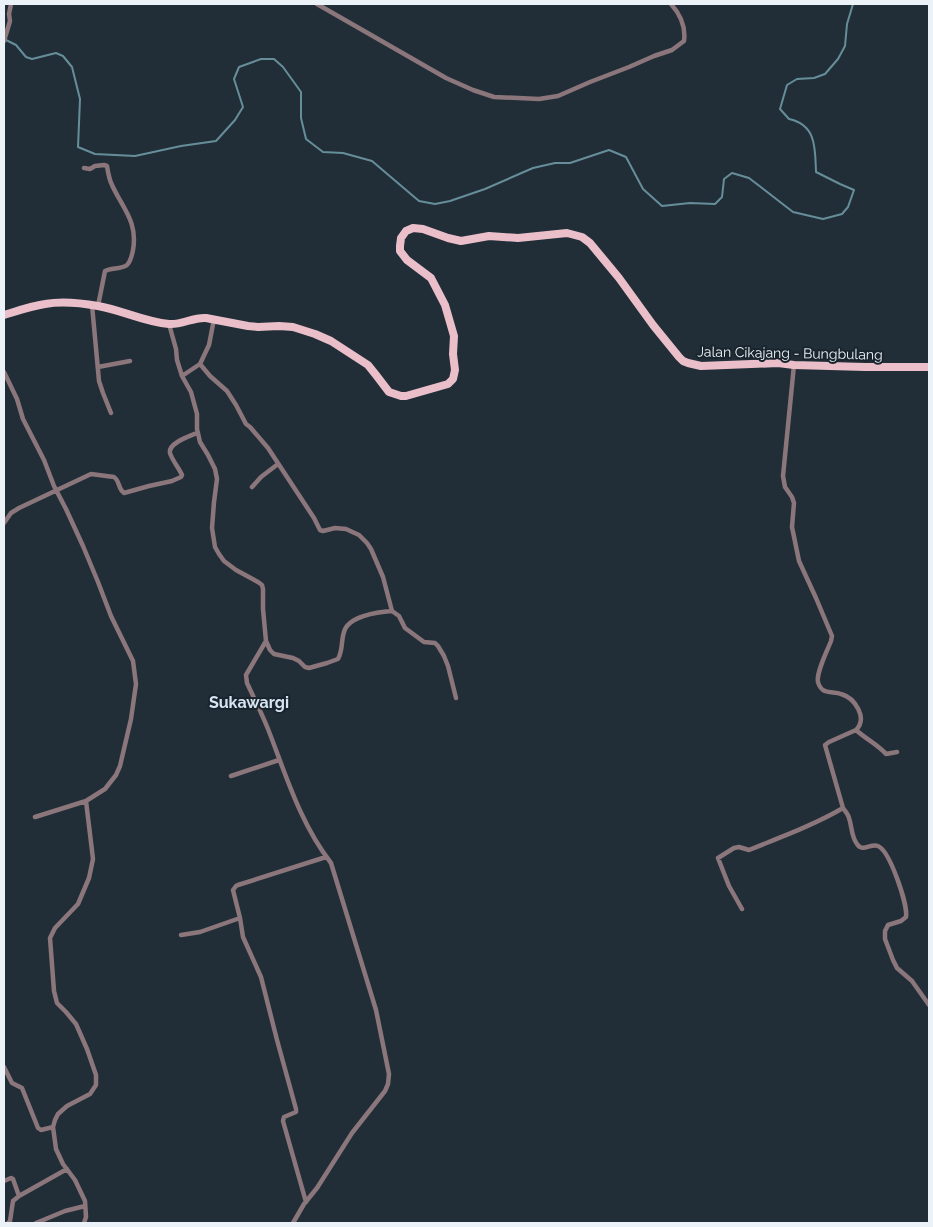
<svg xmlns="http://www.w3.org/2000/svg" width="933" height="1227" font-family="Raleway,sans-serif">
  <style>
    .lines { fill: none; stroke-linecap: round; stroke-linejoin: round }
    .stream { stroke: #668e9a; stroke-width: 2 }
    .street { stroke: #8b767b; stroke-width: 4.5 }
    .primary { stroke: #eabfca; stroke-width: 8 }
    .labels { text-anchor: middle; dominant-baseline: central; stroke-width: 4; stroke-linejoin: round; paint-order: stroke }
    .street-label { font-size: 14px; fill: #ebf3f9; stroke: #19242d }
    .quarter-label { font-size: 16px; font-weight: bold; fill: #d6e5f1; stroke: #19242d }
  </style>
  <rect width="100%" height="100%" fill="#222e37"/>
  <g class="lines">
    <path class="stream" d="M6,40L16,45L26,57L32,59L56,53L63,56L72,67L80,99L78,147L95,154L135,156L181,146L216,141L235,120L243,107L234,79L239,67L261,59H274L283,67L301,92V118L306,139L323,152L343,153L372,161L419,201L435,204L450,201L485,189L533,168L555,163H570L609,150L626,157L643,189L662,206L690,203L715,204L722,197L724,179L732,173L749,178L793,212L823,219L842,214L848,207L854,190L840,184L816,172C815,149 817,125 789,119L780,109L787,85L797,79L814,78L825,74L838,59L845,46L847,24L853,4"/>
    <path class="street" d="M317,4L446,78L473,90L494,97L539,99L558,96L590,82L629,67L654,56L672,50L684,41C686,26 680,14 671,4
      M4,41L10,21L9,14L11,4
      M84,168L90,169L95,166L104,165L107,166C108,172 109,179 112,185C123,209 138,222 133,250C132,255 131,261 127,265C122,269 111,268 105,271L98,306
      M92,305L99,381L103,393L111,413
      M169,324L176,349L177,360L182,376L191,392L197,414V429L200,442L208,455L215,469L217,479L214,502L212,528L215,547L219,554L224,561L236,570L258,582L262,585L263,589V609L266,641L246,675L247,683C254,698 262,714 268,729C286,775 300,823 331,863L376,1010L389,1074L388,1084L385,1091L352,1133L317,1188L304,1204L293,1223
      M200,364L209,345L214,319
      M794,365L783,476L785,487L792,497L794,503L792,527L799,561L816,598L832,636L831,641C827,651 816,673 818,682C819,686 822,690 825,691C830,693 836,692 841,694C855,698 868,718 856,730L829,742L825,745L843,808
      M98,367L130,361
      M4,372L17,399L23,419L44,460L54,486L66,509L83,546L98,582L111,616L133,661L136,684L131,719L120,766L116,775L105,789L86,801L93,859L89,878L78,904L55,928L50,938L54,991L57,1003L66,1012L76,1024L87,1049L96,1075V1085L90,1094L67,1106L58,1114L55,1120L53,1127L56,1149L63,1164L75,1180L85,1201L86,1217L84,1223
      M182,376L200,364L210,376L227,391L236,405L246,424L250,427L268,448L314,518L320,530L323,531L335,528L346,529L359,535L367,543L371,549L383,577L392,611L399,616L405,628L424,642L435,643L438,646L444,656L448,666L456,698
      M252,487L261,477L278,464
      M4,523L11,513L19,508L91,474L114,477C120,481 118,489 124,493L149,486L172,481L181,477L182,475C179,468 172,460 170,453C168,443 190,436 197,433
      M266,641L270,650L274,654L293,658L299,661L305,667L309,668L327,663L338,659C343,650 341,641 344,632C348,616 378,612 392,611
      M856,730C866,739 878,745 886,754L897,752
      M231,776L279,760
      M35,817L86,801
      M742,909L729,886L718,858L734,848L739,847L749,850C781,837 814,825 843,808C845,811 848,814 849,818C852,826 851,836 857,844C863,853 870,843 878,846C890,851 908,905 906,917L901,921L888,925L885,931V939L893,960L897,968L912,981L929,1005
      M181,935L200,932L240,918
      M4,1067L12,1083L22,1088L38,1128L41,1130L53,1127
      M4,1181L11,1178L13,1179L19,1196
      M306,1202L283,1121L284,1117L296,1112V1109L277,1040L261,977L243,937L240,918L233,890L236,886L238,885L326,857
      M8,1223L10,1221L13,1201L19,1196L67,1169
      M36,1223L65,1211L85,1206"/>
    <path class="primary" d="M4,315C17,311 31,306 45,304C62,301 81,303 98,306C122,310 144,322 169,324C182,325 193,317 206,318L248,326L258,327L279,326L293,327L315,334L331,341L368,365L376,375L389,392L401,396H406L448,384L453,379L455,370L453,354L454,336L445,305L431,278L407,260L400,251V246L401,238L406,231L413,228L423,229L448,238L461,241L489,236L518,238L567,233L582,237L590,243L619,278L653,325L679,357L683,361L688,363L701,366L778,363L794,365L865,367H929"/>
  </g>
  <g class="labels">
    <g class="street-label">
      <text transform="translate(790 353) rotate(1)">Jalan Cikajang - Bungbulang</text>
    </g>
    <g class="quarter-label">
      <text x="249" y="702">Sukawargi</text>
    </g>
  </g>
  <rect width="933" height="1227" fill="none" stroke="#ebf3f9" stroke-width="10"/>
</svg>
